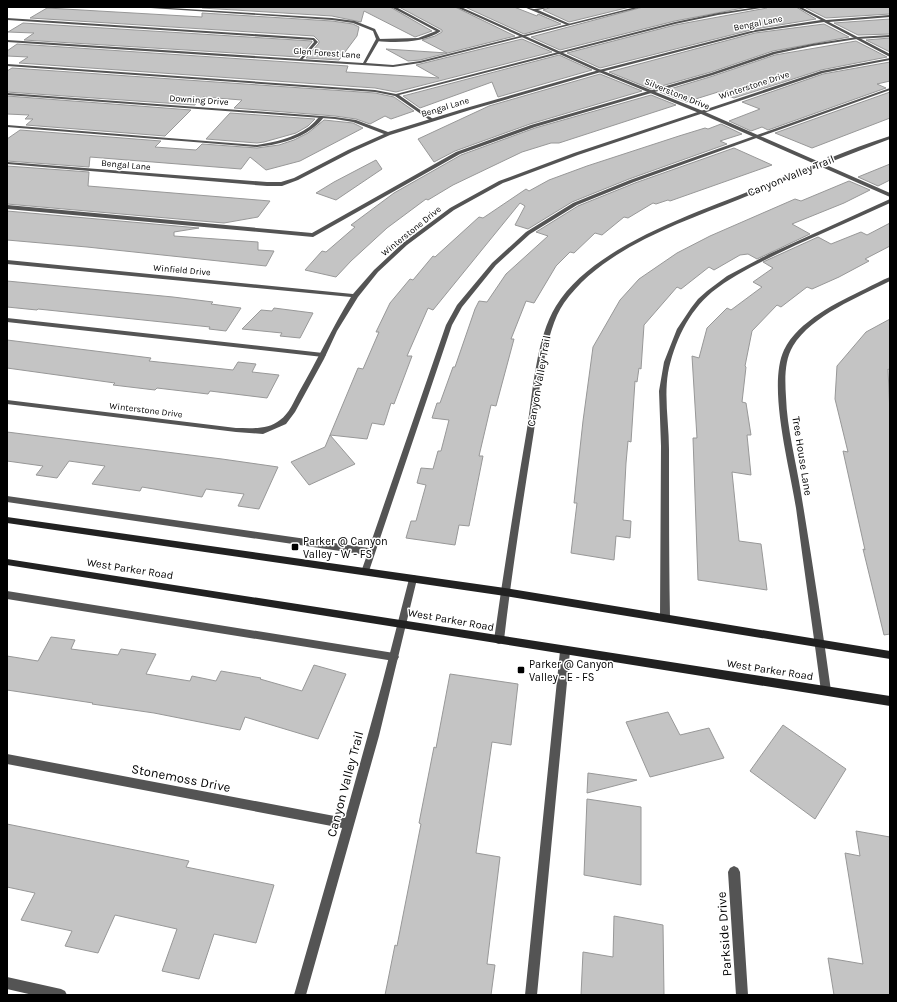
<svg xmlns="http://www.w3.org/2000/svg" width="897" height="1002" font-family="Karla,sans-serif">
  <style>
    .building { fill: #c4c4c4; stroke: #989898 }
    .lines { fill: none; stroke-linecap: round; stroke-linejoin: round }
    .service { fill: #545454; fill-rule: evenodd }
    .minor { fill: #545454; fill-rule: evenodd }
    .tertiary { fill: #545454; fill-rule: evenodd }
    .secondary { fill: #212121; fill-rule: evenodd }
    .poi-dot { fill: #000; stroke: #fff; stroke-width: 1.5 }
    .labels { text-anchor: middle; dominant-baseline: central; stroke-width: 3; stroke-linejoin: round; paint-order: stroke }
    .far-street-label { font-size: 9px; fill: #000; stroke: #fff }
    .street-label { font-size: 11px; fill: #000; stroke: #fff }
    .poi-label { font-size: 11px; fill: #000; stroke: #fff; text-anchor: start }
    .near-street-label { font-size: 13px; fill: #000; stroke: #fff }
  </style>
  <rect width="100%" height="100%" fill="#fff"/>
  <path class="building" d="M202,7H390L432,31L415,37L364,11L361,22L332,16L202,8Z
    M399,7H455L515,36L420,60L408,61L386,49L447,53L422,40L435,36L442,32V30Z
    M465,7H514L537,16L538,14L561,24L524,34Z
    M552,7H630L569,22L543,10Z
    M643,7H748L675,21L560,50L531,37Z
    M768,7H796L816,19L755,29L600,68L567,53L675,25L767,8Z
    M804,7H890V14L826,18Z
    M47,8L202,17V13L332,21L353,24L359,27L357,36L339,60L306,58L319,43V41L314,36L30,18Z
    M890,19V34L858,35L834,23Z
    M23,23L312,41V42L299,57L24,40L34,33L8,32Z
    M824,24L849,37L773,51L711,72L651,89L609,72L755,33Z
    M890,38V52L866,40Z
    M522,39L552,52L396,92L375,88L19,63L28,57L7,56V51L17,44L348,66L346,72L439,78L416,65Z
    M856,41L887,57L821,70L734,98L718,92L686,102L660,92L713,76L775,55Z
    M559,55L592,70L498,97L492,82L420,108L403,96Z
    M890,62V81L877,84L886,88L768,130L762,127L751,131L729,121L760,109L742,102L823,74Z
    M12,68L375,93L394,97L414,111L391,119L385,116L370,124L356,119L335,116L234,108L242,100L203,97L195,105L7,92V71Z
    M600,74L642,91L530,124L455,151L434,162L418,139L489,106Z
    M890,92V118L812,148L775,133Z
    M651,95L676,105L559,143H551L522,152L453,185L428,200L426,199L387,228L351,261L336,277L305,270L322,251L326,252L355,227L351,225L394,193L461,155L535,128Z
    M7,96L191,110L165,136L26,125L33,119H25L29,115L7,114Z
    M230,113L315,119L308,126L296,133L264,142L257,143L206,139Z
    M324,120L353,123L363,128L300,161L266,170L250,157L241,169L90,157L89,167L7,161V139L20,130L161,141L155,147L196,150L202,144L257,148L279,145L294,140L308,133Z
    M721,124L742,134L720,141L727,144L629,179L572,202L528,229L515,225L525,206L520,203L433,310L428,308L407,356H412L394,404L391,403L384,425L372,423L367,439L330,435L358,368L363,369L379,332H376L390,303L410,279L413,280L433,256L435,257L479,217L483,218L526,189L529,191L549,180L587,166L679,136L705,128L708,129Z
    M734,148L772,165L670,201L668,200L656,204L653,203L628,218L624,217L602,235L595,233L574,253L570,252L556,266L534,303L526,301L511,339H514L496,406L491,405L479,456H483L469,526L459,525L455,545L406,538L411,521H416L426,485L417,483L421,468L433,469L438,451H441L449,420L432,418L437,403H440L453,367H455L475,309L479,301L487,302L506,274L548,236L536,232L578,206L635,183Z
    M376,160L382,169L336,200L316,193L334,182Z
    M890,164V180L878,186L858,177Z
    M7,166L89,172L88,186L270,201L258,217L224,223L7,204Z
    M849,181L870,190L844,203L792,224L810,234L757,259L748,254L740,255L714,270L709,267L681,289L677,287L644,325L641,369L639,368L637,382L635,381L631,442L628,441L626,463L623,520L631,521L630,538L616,536L614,560L571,553L577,503H574L583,421L593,347L620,300L639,279L677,253L710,236L795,199L801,201Z
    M7,211L199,228L174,232V236L258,242V250L274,251L266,266L87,247L7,240Z
    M890,223V246L865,259L869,261L839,277L812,289L807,287L781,307L777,305L752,331L745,366L746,367L742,402L746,403L751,435H747L751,475L732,472L739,541L761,544L767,590L698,580L693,438H697L692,356L699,358L707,328L727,308L731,310L762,287L753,282L773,268L763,262L818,237L831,244L861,232L867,235Z
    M7,281L173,297L213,302L211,304L241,308L226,331L209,329L210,327L38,309L37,310L7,307Z
    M274,308L313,313L300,338L280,336L282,333L242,329L261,310L272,311Z
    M890,319V370L888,369L890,414V634L884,635L863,549L865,550L843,451L848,452L835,399L837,366L866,332Z
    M7,340L151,358L149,361L233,370L238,362L256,364L252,372L279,375L267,398L210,391L208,394L157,388L155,390L113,385L115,383L7,368Z
    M7,432L222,459L278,467L259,509L238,506L244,494L206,489L202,497L142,487L140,491L92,484L105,466L69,461L57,478L36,475L43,466L7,461Z
    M330,435L355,464L309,485L291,462L325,447Z
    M51,637L75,640L71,649L118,655L121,649L156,654L146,674L190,681L192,676L216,681L221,671L261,678L260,679L302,691L314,665L346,674L318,739L245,717L240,730L154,713L92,704L93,703L7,690V656L38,661Z
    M450,674L518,684L511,745L492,742L476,853L500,857L487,964L495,965L491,995H385L395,945L397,946L421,824L419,823L434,747L436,748Z
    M668,712L680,735L709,728L724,758L650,777L626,722Z
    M783,725L846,769L815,819L750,771Z
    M588,773L637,780L587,793Z
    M587,799L641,807V885L584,875Z
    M7,824L189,861L186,867L274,885L256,943L214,934L199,979L162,971L177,929L115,915L98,953L65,946L72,931L21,920L35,893L7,887Z
    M856,831L890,837V995H834L828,958L863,964L845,853L860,856Z
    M614,916L663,925L664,995H581L583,952L613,957Z"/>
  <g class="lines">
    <path class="service" d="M391,7H396L441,31C424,43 396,43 377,41L378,39L418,38L436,31Z
      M524,7L534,9L551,7L538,10L570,24L567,25Z
      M758,7H767L718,15L675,24L399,95L433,119V121H431L395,96L375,92L7,66V64L375,90L396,94L675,22L718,13Z
      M7,18L314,38L318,42L301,61L299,60L314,42L313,40L7,20Z
      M890,35V37L857,39L812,46L775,54L713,75L535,127L460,154L313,237L7,209V205L312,233L456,152L531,125L711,73L773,52L812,44L857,37Z
      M890,88V90L634,182L577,205L530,234L496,265L462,307L452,325L368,574L365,575L362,574L361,572L367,555L7,502V496L369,548L446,325L457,305L492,263L526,232L573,203L630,180Z
      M320,116L324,117C321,121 317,125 313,128C298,140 276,145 257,147L7,127V125L257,145C275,142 294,138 309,127C313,124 316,120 320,116Z
      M890,199V203C859,217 828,231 796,245C767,259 737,272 712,292C688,312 674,343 668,373C664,398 669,424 669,449C669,505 669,562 670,618L668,621L665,622L662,621L660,618L661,446L659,391L664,362L677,329L691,308L698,299L707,291L727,276L769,254Z
      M7,318L323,353L326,355L323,357L7,322Z
      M7,591L394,653L397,654L399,657L397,660L394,661L7,599Z
      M565,647L568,648L570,651L537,995H525L560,651L562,648Z
      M7,977L61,989L65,991L67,995H33L7,989Z"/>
    <path class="minor" d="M136,7H154L332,18L355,21L375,29L380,39L366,63L393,65L420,61L636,7H642L420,63L393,67L7,42V40L363,63L376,39L373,31L353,23L332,20Z
      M797,7H801L826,20L890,15V17L829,22L890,54V57L824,22L755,32L601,72L470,110L390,135L352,152L298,180L282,186H267L7,164V162L267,182H281L294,178L348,150L384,134L353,122L335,119L7,95V93L335,117L356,120L388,132L466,108L599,70L755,30L821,20Z
      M890,58V60L823,73L578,155L503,183L454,210L407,245L378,272L358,297L337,331L324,359L295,412L286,424L263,434L236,432L7,404V400L236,428C251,428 268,430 280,420C289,414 294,401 299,392C317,361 332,328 351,297L7,264V260L353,294L374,270L403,243L450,208L499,181L574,153L821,71Z
      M890,136V139C840,158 790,178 740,199C680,223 603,248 564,303C544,331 539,396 534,431C523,501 512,570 504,640L502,643L499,644L496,643L494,640C504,569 515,499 527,429C533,392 536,338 556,306C593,245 701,211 765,185C807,168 848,149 890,136Z
      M890,277V281C859,297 812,315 793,346C784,361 785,381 786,397C787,429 796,461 801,493C812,559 822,625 831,691L829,694L826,695L823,694L821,691C813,630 804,569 796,508C790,468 767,386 784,350C798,321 838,302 865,289C873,285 882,280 890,277Z
      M413,575L416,576L417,579L379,736L306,995H294L342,828L7,764V754L345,818L382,684L409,579L410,576Z
      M734,866L738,868L740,872L748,995H736L728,872L730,868Z"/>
    <path class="tertiary" d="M456,7H461L601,70L703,111L890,193V197L699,113L599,72Z"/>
    <path class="secondary" d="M7,517L505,588L890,651V659L505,596L7,523Z
      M7,559L890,696V706L7,565Z"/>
  </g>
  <g class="poi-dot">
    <rect x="291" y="543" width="8" height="8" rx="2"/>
    <rect x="517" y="666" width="8" height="8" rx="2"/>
  </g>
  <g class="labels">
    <g class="far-street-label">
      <text transform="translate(758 23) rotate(-11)">Bengal Lane</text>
      <text transform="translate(327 53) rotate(4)">Glen Forest Lane</text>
      <text transform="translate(754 85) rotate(-18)">Winterstone Drive</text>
      <text transform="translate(677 94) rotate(22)">Silverstone Drive</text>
      <text transform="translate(199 100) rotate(4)">Downing Drive</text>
      <text transform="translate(445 107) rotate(-17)">Bengal Lane</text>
      <text transform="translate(126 165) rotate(5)">Bengal Lane</text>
      <text transform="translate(411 231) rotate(-39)">Winterstone Drive</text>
      <text transform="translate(182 270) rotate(5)">Winfield Drive</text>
      <text transform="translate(146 410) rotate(7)">Winterstone Drive</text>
    </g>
    <g class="street-label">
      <text transform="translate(791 176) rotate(-22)">Canyon Valley Trail</text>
      <text transform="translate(539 381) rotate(-80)">Canyon Valley Trail</text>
      <text transform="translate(802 456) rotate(81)">Tree House Lane</text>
      <text transform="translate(130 569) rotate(9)">West Parker Road</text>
      <text transform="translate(451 620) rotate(10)">West Parker Road</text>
      <text transform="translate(770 670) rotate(9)">West Parker Road</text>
    </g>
    <g class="poi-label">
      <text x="303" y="541">Parker @ Canyon<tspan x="303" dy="13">Valley - W - FS</tspan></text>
      <text x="529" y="664">Parker @ Canyon<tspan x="529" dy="13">Valley - E - FS</tspan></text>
    </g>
    <g class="near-street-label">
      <text transform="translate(181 778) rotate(11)">Stonemoss Drive</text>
      <text transform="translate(345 784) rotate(-75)">Canyon Valley Trail</text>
      <text transform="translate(724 934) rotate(-94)">Parkside Drive</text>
    </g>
  </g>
  <rect width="897" height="1002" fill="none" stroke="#000000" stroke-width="16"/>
</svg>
